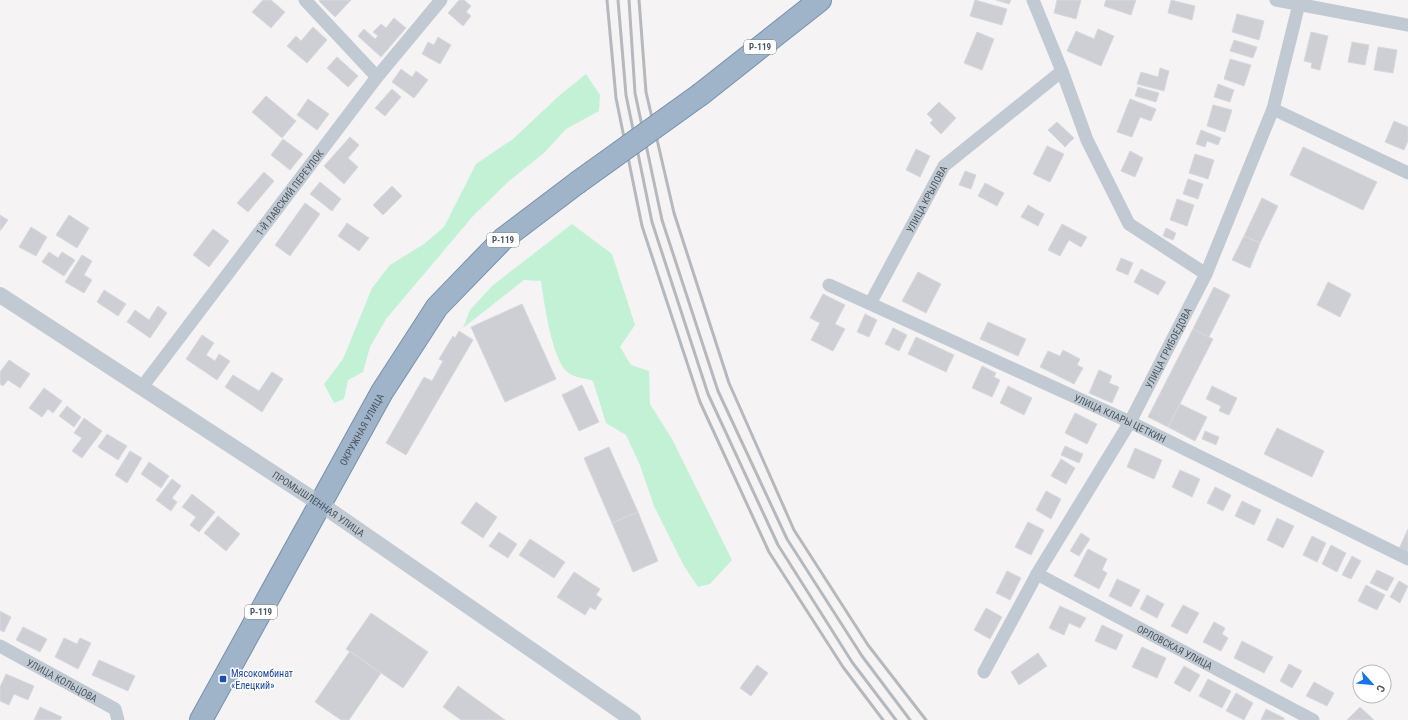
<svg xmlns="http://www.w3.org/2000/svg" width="1408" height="720" font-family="'Roboto Condensed',sans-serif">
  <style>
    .green { fill: #c3f1d5 }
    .building { fill: #cdcfd5; stroke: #d7d9de }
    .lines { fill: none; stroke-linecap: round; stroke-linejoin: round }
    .trunk-casing { stroke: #7690ad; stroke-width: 24 }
    .minor { stroke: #c1cad2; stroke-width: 13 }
    .tertiary { stroke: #c1cad2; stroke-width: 16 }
    .trunk { stroke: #9fb4c9; stroke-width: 22 }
    .rail { stroke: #b5b8bd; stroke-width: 3 }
    .trunk-bridge-casing { stroke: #7690ad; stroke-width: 24; stroke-linecap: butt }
    .trunk-bridge { stroke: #9fb4c9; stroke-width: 22 }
    .transit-dot { fill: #1a4fb4; stroke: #fff; stroke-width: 1.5 }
    .labels { text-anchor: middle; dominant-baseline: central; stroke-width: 3; stroke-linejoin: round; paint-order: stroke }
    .shield { fill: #fff; stroke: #808990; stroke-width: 1 }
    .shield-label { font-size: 9px; font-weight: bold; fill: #4a5661 }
    .street-label { font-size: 10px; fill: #4a5661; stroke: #fff }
    .transit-label { font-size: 10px; fill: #164399; stroke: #fff; text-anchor: start }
  </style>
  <rect width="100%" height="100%" fill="#f5f3f3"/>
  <path class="green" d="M586,74L600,95L599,111L566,129L544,153L509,181L473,216L386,319L370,347L363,372L348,380L344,399L334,403L324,384L343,359L372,288L390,265L424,244L444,227L476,164L513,139L560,95Z
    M572,224L612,254L635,325L620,347L631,365L649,371L650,404L672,439L732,560L710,584L698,587L684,566L654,506L640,465L626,435L606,423L593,381C586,378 576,378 570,374C552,364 544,301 541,281L524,280L463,328L470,310L492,286Z"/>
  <path class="building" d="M263,0H271L285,12L271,28L252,12Z
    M320,0H351L335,17L319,1Z
    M459,0H464L471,6L466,12L471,16L463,26L448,13Z
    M975,0L1007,9L1002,25L970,16Z
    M996,0H1011L1009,4Z
    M1057,0H1081L1076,19L1054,13Z
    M1106,0H1136L1131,15L1104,6Z
    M1171,0L1195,6L1192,20L1168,13Z
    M1237,14L1264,21L1259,40L1232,32Z
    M394,18L406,28L381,57L358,36L364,29L375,39L378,36L373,32L381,24L386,28Z
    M313,27L327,40L307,63L287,46L296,36L301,41Z
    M1098,29L1114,36L1101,66L1067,51L1076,31L1094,39Z
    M977,32L994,39L982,70L964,63Z
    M1311,32L1328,36L1320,70L1311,68L1312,63L1304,61Z
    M438,37L451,45L440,64L422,54L428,42L434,45Z
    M1234,40L1257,47L1253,58L1230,51Z
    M1352,42L1369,45L1365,65L1348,62Z
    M1378,47L1397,50L1393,73L1374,70Z
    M337,57L358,76L348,87L327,68Z
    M1230,59L1251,65L1244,86L1224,79Z
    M1160,68L1169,71L1164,91L1137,84L1141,72L1158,77Z
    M401,69L412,77L416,71L428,80L414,98L392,82Z
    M1218,84L1234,90L1230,102L1214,97Z
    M1138,87L1159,93L1156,102L1135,96Z
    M392,89L401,97L385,116L375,108Z
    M266,96L296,121L282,138L252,112Z
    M308,99L329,114L317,130L297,115Z
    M1130,99L1156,109L1151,121L1140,117L1132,137L1117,132Z
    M939,102L956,118L941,134L930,123L933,120L927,114Z
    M1213,105L1232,110L1225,132L1207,126Z
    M1394,121L1408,127V141L1404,150L1385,142Z
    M1057,122L1074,138L1065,147L1048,130Z
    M1201,130L1221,138L1218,145L1207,141L1205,147L1196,144Z
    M350,137L359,145L348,158L358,167L344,184L324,166Z
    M283,139L303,154L290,170L271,155Z
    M1047,146L1064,154L1050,182L1033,174Z
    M1303,147L1377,182L1363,210L1290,175Z
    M916,149L930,156L920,177L906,170Z
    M1130,151L1143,158L1135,177L1121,171Z
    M1195,154L1214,160L1208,179L1189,173Z
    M965,171L976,175L971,189L959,185Z
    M264,172L274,181L248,212L237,203Z
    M1188,179L1203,184L1198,199L1183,194Z
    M320,182L341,199L332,211L310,194Z
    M985,183L1004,193L997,206L978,196Z
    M392,186L402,196L383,215L373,205Z
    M1262,198L1278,206L1260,243L1244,236Z
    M1177,199L1194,205L1187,226L1170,220Z
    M305,203L320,214L290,256L275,245Z
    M1028,205L1044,214L1038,226L1021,217Z
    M0,215L8,220L0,231Z
    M69,215L89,228L77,248L56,235Z
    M347,223L369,238L359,251L338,236Z
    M1062,224L1087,237L1081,247L1069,240L1060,256L1048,250Z
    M31,227L47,237L36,256L19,247Z
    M1166,228L1176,233L1173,240L1163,236Z
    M213,229L229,241L209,267L193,255Z
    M1244,236L1260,243L1250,268L1232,260Z
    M49,252L58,258L62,252L75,260L64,276L42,262Z
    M82,255L92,261L84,275L92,280L84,293L65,282Z
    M1121,258L1133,263L1128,275L1116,270Z
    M1141,269L1166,282L1158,295L1134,282Z
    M918,272L941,284L926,313L902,301Z
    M1328,282L1351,294L1340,317L1317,305Z
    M1214,287L1230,295L1209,337L1193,329Z
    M104,290L126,304L118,316L97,302Z
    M823,294L845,305L835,324L845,329L833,351L811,340L820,323L810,318Z
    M522,304L556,379L505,402L471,327Z
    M158,306L167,313L150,338L127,322L135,310L149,320Z
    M865,314L877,320L869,337L857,332Z
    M988,322L1026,339L1018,356L980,339Z
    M893,328L907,335L899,351L885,344Z
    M1193,329L1213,339L1168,427L1148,417Z
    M459,331L473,340L406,455L386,443L424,377L432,381L443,361L439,359L453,336L455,338Z
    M202,335L214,343L206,355L215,361L219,354L230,361L217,380L186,359Z
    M916,337L954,355L946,372L908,354Z
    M1063,350L1080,359L1077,365L1083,368L1074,384L1040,367L1048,351L1060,356Z
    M9,360L30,374L20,388L8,380L3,386L0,384V372Z
    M982,366L996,373L994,377L1000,380L992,397L972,388Z
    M1099,370L1112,376L1109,383L1119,387L1112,403L1089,393Z
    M272,372L283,379L262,412L225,387L233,375L259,391Z
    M582,385L599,422L579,431L562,395Z
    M1008,386L1032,398L1024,415L1000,403Z
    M1212,386L1237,398L1229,415L1219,411L1221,406L1206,399Z
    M44,388L62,401L53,413L48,409L42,417L29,408Z
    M1180,404L1207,417L1195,441L1168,427Z
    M67,406L81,417L74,427L59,416Z
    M1075,413L1097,424L1087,444L1065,433Z
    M84,418L102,431L82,458L72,451L82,438L74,433Z
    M1277,428L1324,451L1312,477L1264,454Z
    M1205,431L1219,437L1216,445L1202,439Z
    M107,434L127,446L118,460L98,447Z
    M1065,446L1083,454L1079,463L1061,455Z
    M609,447L638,512L612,523L584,458Z
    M1135,448L1162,460L1154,479L1127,467Z
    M130,451L142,458L127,483L115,475Z
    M1061,459L1075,468L1066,484L1051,476Z
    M149,462L169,476L161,488L141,474Z
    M1180,470L1200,479L1192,497L1172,487Z
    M172,479L181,486L172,498L177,502L171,511L156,500Z
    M1215,487L1231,495L1223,511L1207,503Z
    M1046,491L1061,499L1051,519L1036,510Z
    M192,494L215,512L199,532L190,525L196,517L182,507Z
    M1242,501L1261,510L1254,525L1235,516Z
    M476,502L497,517L483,538L461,523Z
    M638,512L658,561L633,572L612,523Z
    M218,516L240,534L226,551L204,533Z
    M1277,518L1294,526L1283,548L1267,540Z
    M1028,522L1044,530L1031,555L1015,547Z
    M1408,529V553L1399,549Z
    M499,532L517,544L508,558L489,546Z
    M1081,533L1090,539L1079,556L1070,551Z
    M1312,536L1326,543L1317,562L1303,555Z
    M530,539L565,562L554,578L519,555Z
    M1331,545L1346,553L1337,572L1322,564Z
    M1088,549L1107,559L1102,570L1107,573L1099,589L1074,576Z
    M1352,556L1361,561L1351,579L1342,575Z
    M1377,570L1394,578L1387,591L1370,583Z
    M1007,571L1021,578L1010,600L996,593Z
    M574,572L600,589L596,595L602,599L595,610L590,607L585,615L557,597Z
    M1117,579L1140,590L1131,607L1109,596Z
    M1399,581L1408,586L1400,603L1390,597Z
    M1366,585L1385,595L1377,610L1358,601Z
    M1147,595L1164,604L1157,618L1140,609Z
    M1183,605L1199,613L1187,634L1171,626Z
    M1060,606L1086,618L1080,628L1069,623L1064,635L1049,628Z
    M986,608L1002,617L990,639L974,630Z
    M0,611L11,617L4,632L0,630Z
    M371,613L428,652L403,688L346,649Z
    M1214,622L1225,628L1222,634L1228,638L1221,651L1203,642Z
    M1102,625L1123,635L1116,650L1095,641Z
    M23,627L47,639L40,652L16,640Z
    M64,638L77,644L80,638L91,643L78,669L55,657Z
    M1242,641L1273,657L1264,673L1234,658Z
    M1142,647L1166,658L1157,678L1132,667Z
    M350,651L381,673L349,720H341L315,702Z
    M1038,653L1047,666L1019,685L1011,672Z
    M99,660L135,676L128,691L92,675Z
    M1289,664L1302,671L1292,688L1280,681Z
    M757,665L768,673L751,696L740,688Z
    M1184,666L1200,675L1190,692L1174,683Z
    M6,674L34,686L28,700L14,694L9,705L0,701V687Z
    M1208,679L1231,691L1222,708L1199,696Z
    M1314,682L1334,693L1327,706L1306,696Z
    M458,686L505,720H461L443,707Z
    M1236,693L1253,703L1244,720L1226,711Z
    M40,707L62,717L60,720H34Z
    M1360,707L1374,720H1347Z
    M1266,709L1284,718V720H1261Z"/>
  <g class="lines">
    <g class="trunk-casing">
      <g id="trunk">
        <path d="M701,94L820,0"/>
        <path id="s8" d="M201,720L382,392L437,307L503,239L577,183"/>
      </g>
    </g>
    <g class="minor">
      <path d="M305,0L377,77"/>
      <path d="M1033,0L1062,71L1087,140L1129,224L1206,274"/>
      <path d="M1276,0L1408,25"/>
      <path d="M1273,109L1408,173"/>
      <path id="s1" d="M829,285L1130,422L1408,559"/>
      <path id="s2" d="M871,302L944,166L1062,71"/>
      <path id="s3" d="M142,387L377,77L441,0"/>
      <path id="s4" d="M1037,574L1313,720"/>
      <path id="s5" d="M0,646L115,709L118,720"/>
      <path id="s6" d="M984,672L1037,574L1130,422L1206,274L1273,109L1300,0"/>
    </g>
    <path class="tertiary" id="s7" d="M0,295L319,503L633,720"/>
    <use href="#trunk" class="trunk"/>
    <path class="rail" d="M607,0L616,98L642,226L700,402L769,552L843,667L883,720
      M618,0L626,95L652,222L708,394L778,545L852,662L896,720
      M629,0L635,93L662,220L718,391L787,539L862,656L910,720
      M639,0L646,92L674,213L729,383L794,530L868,645L926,720"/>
    <g class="trunk-bridge-casing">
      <path id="trunk-bridge" d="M577,183L701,94"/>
    </g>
    <use href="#trunk-bridge" class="trunk-bridge"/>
  </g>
  <rect class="transit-dot" x="219" y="675" width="8" height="8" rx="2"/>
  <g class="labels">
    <g class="shield">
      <rect x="744" y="40" width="32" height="14" rx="3"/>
      <rect x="487" y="233" width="32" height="14" rx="3"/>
      <rect x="245" y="605" width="32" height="14" rx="3"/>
    </g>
    <g class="shield-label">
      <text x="760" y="47">Р-119</text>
      <text x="503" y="240">Р-119</text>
      <text x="261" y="612">Р-119</text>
    </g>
    <g class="street-label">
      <text stroke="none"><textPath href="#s3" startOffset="244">1-Й ЛАВСКИЙ ПЕРЕУЛОК</textPath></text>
      <text stroke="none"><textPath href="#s2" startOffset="117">УЛИЦА КРЫЛОВА</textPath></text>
      <text stroke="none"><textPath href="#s6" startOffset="373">УЛИЦА ГРИБОЕДОВА</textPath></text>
      <text stroke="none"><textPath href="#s1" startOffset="320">УЛИЦА КЛАРЫ ЦЕТКИН</textPath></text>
      <text stroke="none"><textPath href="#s8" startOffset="332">ОКРУЖНАЯ УЛИЦА</textPath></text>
      <text stroke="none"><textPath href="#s7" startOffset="381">ПРОМЫШЛЕННАЯ УЛИЦА</textPath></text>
      <text stroke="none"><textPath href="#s4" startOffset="156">ОРЛОВСКАЯ УЛИЦА</textPath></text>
      <text stroke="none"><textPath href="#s5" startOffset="71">УЛИЦА КОЛЬЦОВА</textPath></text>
    </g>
    <g class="transit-label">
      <text x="231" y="673">Мясокомбинат<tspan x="231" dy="12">«Елецкий»</tspan></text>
    </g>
  </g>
  <g transform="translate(1372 684) rotate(117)"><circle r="19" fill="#ffffff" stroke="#b7bbc0"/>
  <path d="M0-3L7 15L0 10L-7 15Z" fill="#1a73e8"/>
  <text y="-6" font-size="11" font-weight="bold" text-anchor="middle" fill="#4a5661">С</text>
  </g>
</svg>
